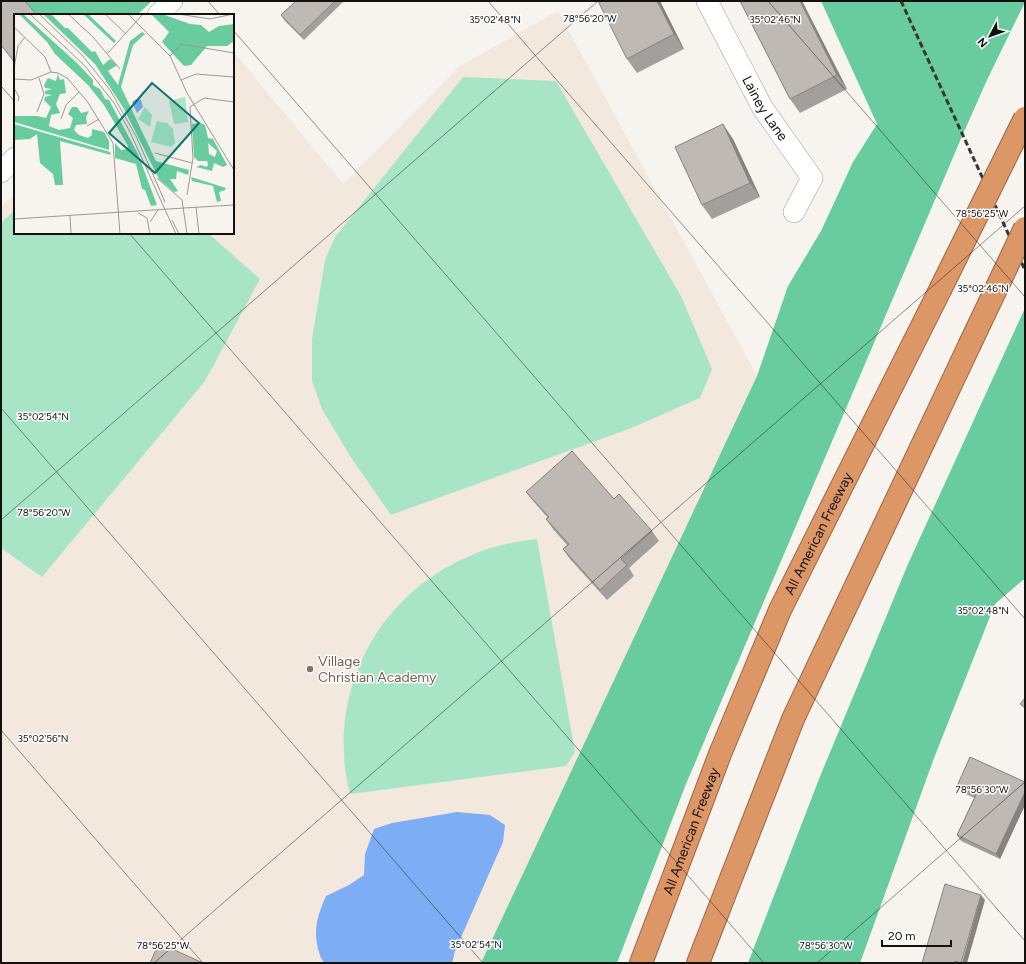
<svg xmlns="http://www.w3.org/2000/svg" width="1026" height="964" font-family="Figtree,sans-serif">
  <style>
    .built { fill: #f2e8dd }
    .green { fill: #a8e5c7 }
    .forest { fill: #69cc9f }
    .water { fill: #7dadf4 }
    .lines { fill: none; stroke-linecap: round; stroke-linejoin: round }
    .street-casing { stroke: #a19d99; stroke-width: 22 }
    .highway-casing { stroke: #966747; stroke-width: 24 }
    .street { stroke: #fff; stroke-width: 21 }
    .highway { stroke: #dd9665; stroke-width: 22 }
    .rail { stroke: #393735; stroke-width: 3; stroke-dasharray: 6 3; stroke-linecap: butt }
    .highway-bridge-casing { stroke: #966747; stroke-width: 24; stroke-linecap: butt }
    .highway-bridge { stroke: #dd9665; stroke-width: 22 }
    .wall { fill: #a39f9c }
    .shaded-wall { fill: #85827f }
    .building { fill: #beb9b5; stroke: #85827f }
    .ticks { fill: none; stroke: #131110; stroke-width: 1; stroke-opacity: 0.45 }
    .education-dot { fill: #8d6e63; stroke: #fff; stroke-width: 1.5 }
    .labels { text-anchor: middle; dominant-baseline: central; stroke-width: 3; stroke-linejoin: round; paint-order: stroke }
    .street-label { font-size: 14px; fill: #131110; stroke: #fff }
    .education-label { font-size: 14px; fill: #785e54; stroke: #fff; text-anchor: start }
    .inset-road { fill: none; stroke: #9c9995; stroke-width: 1 }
    .view { fill: #0f766e; fill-opacity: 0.15; stroke: #0f766e; stroke-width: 2 }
    .inset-edge { fill: none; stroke: #131110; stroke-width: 2 }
    .ticks-label { font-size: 10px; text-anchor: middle; fill: #131110; stroke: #fff; stroke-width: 3; stroke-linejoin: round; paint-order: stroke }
  </style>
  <rect width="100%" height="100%" fill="#f7f3ee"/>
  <path class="built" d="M558,11L757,376L481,963H1V207L15,194V233H233V51L343,184L460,66Z"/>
  <path class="green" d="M463,77L556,81L681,296L712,369L700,398L629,429L391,515L352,459L322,409L312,381V339L325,260L335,237Z
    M15,210V233H208L260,279L205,381L42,577L1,548V223Z
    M537,539L575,752L566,766L350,794C325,696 376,595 470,556C491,546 514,542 537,539Z"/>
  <path class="forest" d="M1,1H152L137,15H15Z
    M821,1H1025V2L987,80L963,134L686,784L617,963H481L757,376L788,286L821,231L853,162L877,124Z
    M1025,308V580H1023L995,604L934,758L860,963H748L819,779L908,564Z"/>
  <path class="water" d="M457,812L490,815L505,825L503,842L455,951L452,963H325C320,959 320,954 318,949C313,929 318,914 326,896L349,885L364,875L365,854L374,829L392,823Z"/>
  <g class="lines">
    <g class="street-casing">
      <g id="street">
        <path id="s1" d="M707,1L762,107L812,178L794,212"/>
        <path d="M158,15L172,1"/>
        <path d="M1,172L15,158"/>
      </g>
    </g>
    <g class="highway-casing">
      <g id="highway">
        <path id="s2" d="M641,963L720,754L780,610L940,290"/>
        <path d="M698,963L793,719L969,346"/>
      </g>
    </g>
    <use href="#street" class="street"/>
    <use href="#highway" class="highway"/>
    <path class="rail" d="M901,1L1025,270"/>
    <g class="highway-bridge-casing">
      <path id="highway-bridge" d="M940,290L1025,118
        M969,346L1025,228"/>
    </g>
    <use href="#highway-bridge" class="highway-bridge"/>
  </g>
  <path class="wall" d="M296,1H344L304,40L285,21L281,15Z
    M660,1L684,49L637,73L627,59Z
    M740,1H802L847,89L800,113L790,99Z
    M733,139L760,197L712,219L702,205Z
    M526,492L614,499L652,531L659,541L629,568L634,576L607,600L570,559L563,549L567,545L553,529L546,519L548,518L534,502Z
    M1025,782V805L1000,859L961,841L957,835L974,798L960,791L957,786Z"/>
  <path class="shaded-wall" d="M657,1H660L684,49L674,34Z
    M800,1H802L847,89L837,75Z
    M723,124L733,139L760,197L750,183Z
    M1025,792V805L1000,859L996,854Z
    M981,895L985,900L967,963H962Z"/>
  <path class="building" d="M1,1H25L37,15H15V63L1,45Z
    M296,1H335L300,35L281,15Z
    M598,1H657L674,34L627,59Z
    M740,1H800L837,75L790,99Z
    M723,124L750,183L702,205L675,147Z
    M572,451L614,499L619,494L652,531L621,559L627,565L600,590L563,549L569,544L546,519L549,517L526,492Z
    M1025,698V708L1020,704Z
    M970,757L1025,782V792L996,854L957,835L976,795L957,786Z
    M945,884L981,895L961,963L955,961L954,963H922Z
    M159,943L203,963H150Z"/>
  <path class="ticks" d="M208,1L220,15M488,1L1025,619M768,1L1025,297M233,30L1025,941M1,86L15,102M129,233L764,963M1,408L483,963M1,520L598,1M1,730L203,963M154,963L1025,206M817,963L1025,782"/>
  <circle class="education-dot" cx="310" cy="669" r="4"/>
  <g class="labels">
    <g class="street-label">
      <text stroke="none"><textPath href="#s1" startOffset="122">Lainey Lane</textPath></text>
      <text stroke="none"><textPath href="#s2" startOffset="465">All American Freeway</textPath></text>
      <text stroke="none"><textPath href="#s2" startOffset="141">All American Freeway</textPath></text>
    </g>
    <g class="education-label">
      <text x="318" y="661">Village<tspan x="318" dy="16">Christian Academy</tspan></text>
    </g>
  </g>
  <g transform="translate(14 14)">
    <rect width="220" height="220" fill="#f7f3ee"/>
    <path d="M171,83L174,108L160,110L155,87ZM131,93L138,101L136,113L124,105ZM143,107L153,109L159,115L161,129L157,133L137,128Z" fill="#a8e5c7"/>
    <path d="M5,0H9L64,50L79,66V71L86,75L91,85L95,86L124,140L143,191L137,192L131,176L128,175L122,150L101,144V129L107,136L113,135L114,132L90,91L74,71L41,40L33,28ZM29,0H37L51,14H54L78,38L81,37L89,51L96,45L103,51L94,57L104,71L116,27L128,18L131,20L119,31L107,73L142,147L175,156L174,161L163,157L162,165H156L164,177L160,178L145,165L110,95L81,50ZM69,0H74L102,27L100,29ZM137,0H148L176,10L187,11L195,18L205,12L220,10V27L213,32H193L177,51L170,52L148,28L155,18ZM44,60L46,66L50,65L52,79L46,80L42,90L46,99L37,101L35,112L45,116L56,114L59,104L54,100L58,93H63L67,99L75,97L72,103L73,110L62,111L60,116L65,121L74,124L78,121V115L90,118L95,127V136L0,108V102H23L32,104L37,93L30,86L31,83L38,81L31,80V77L38,75L31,74L30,71L34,64L42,67ZM187,109L191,111L194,124L199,125L213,151L209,153L200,149L198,157L182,153L187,151L193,153L194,150L193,147H184L180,143L178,110ZM194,129L203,137L201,143L195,140ZM0,110L96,138L97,141L46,127L49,171H41L39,160L26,149L23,120L16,125L0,126ZM177,163L212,174L211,176L205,178L207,187L203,188L199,172L178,167Z" fill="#69cc9f" fill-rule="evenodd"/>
    <path d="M122,85L127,86L129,93L123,99L118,88Z" fill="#7dadf4"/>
    <path class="inset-road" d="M16,0L71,52L100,89L116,118L162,220M25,0L68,41L96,76L122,122L151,188M54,0L78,22L106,55M91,0L112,20M114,0L156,42L173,79L220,156M164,0L196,5L219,0M0,13L31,43L37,58M94,39L129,0M156,42L167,30L220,39M0,54L4,32L11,23M0,65L17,66L37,58L44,59L53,64L73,87L99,129L106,220M167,66L182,60L220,63M0,74L5,83L4,87M23,98L30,80L25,64M47,105L52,91L65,78M73,112L85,105M141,139L178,149M143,164L168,186L173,220M173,181L179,144L176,93L190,84L220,88M182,193L185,220M170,194L220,191M124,199L133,204L136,220M56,202L57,220M0,205L170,194M158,206L165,220M136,208L144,196"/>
    <path class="view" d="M138,69L185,109L141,159L95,119Z"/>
    <rect width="220" height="220" class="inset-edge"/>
  </g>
  <g class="ticks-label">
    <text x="590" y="22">78°56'20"W</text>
    <text x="495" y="23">35°02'48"N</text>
    <text x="775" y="23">35°02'46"N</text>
    <text x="982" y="217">78°56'25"W</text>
    <text x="983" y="292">35°02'46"N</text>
    <text x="43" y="420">35°02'54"N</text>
    <text x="44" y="516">78°56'20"W</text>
    <text x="983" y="614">35°02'48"N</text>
    <text x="43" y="742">35°02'56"N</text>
    <text x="982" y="793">78°56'30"W</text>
    <text x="476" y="948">35°02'54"N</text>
    <text x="163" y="949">78°56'25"W</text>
    <text x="826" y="949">78°56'30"W</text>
  </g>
  <rect width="1026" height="964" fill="none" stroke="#131110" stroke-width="4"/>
  <g transform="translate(990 36) rotate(229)" stroke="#ffffff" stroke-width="3" paint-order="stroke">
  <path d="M0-3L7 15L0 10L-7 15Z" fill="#131110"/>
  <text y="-6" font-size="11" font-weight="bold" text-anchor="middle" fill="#131110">N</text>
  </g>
  <path d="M882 940v6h69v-6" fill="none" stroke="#131110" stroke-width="2"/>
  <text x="888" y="940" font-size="12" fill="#131110" stroke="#ffffff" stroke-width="3" paint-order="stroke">20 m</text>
</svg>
